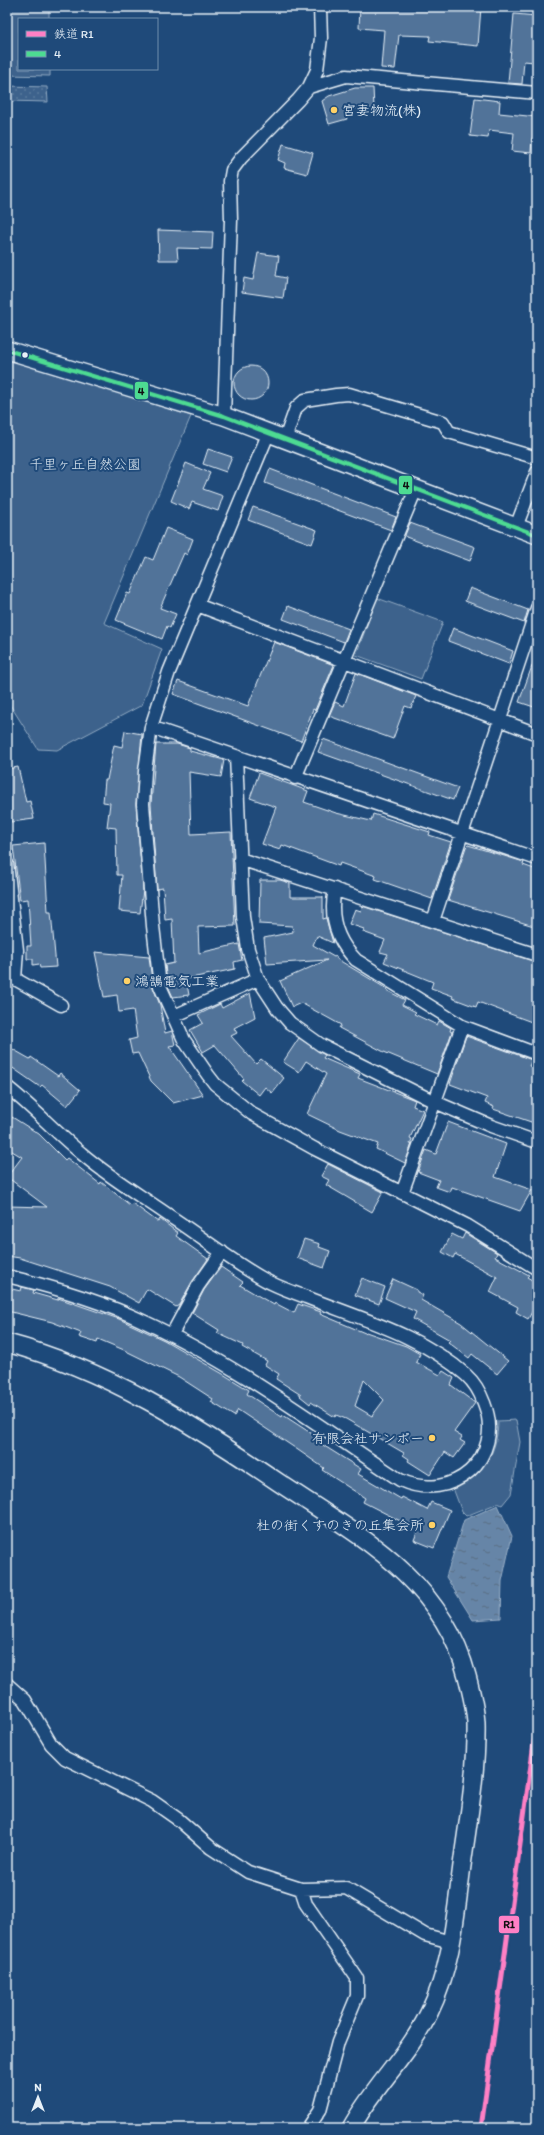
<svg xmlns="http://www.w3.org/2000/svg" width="544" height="2135" font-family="Itim,'Klee One',sans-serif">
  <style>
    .grass { fill: url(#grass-dots); stroke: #92aac2 }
    .park { fill: #3c628c; stroke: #92aac2 }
    .water { fill: url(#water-ripples); stroke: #9ab0c7 }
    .building { fill: #517399; stroke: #e8f1f8; fill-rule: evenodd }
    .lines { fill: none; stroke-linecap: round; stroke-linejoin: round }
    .street-casing { stroke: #e8f1f8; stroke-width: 15 }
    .secondary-casing { stroke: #e8f1f8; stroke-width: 20 }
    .street { stroke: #1f4a7a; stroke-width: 12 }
    .secondary { stroke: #1f4a7a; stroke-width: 17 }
    .bus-1-casing { stroke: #1f4a7a; stroke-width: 7 }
    .bus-1 { stroke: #4ddb92; stroke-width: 4 }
    .rail-1-casing { stroke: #1f4a7a; stroke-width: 8 }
    .rail-1 { stroke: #ff80c5; stroke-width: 5 }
    .poi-dot { fill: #ffd166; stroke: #1f4a7a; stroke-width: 1.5 }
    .bus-dot { fill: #e8f1f8; stroke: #1f4a7a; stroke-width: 1.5 }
    .labels { text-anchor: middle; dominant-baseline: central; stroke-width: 4; stroke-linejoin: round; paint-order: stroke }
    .poi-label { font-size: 14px; fill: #e8f1f8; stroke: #1f4a7a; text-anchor: start }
    .park-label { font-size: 14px; fill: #d7e3ed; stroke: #1f4a7a }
    .line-badge { stroke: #1f4a7a; stroke-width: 1.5 }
    .pale-badge-label { font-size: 11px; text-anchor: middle; font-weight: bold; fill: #111 }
  </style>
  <defs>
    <pattern id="grass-dots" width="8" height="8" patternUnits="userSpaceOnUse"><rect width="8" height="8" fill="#3c628c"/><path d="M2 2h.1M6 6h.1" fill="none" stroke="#58799d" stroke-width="1.8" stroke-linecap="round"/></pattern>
    <pattern id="water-ripples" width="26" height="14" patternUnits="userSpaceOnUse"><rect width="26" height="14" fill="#6685a7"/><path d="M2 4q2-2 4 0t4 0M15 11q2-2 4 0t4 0" fill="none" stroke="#596d82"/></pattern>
  </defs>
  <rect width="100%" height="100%" fill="#1f4a7a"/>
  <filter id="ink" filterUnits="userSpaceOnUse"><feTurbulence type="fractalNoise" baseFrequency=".025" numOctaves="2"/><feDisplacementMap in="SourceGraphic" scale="8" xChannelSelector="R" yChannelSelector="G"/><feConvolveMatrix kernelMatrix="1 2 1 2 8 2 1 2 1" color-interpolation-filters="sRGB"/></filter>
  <g filter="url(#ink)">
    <path class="grass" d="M7,86L47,87L48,102L7,101Z"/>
    <path class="park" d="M7,7H49V19H19V69H50V76L7,75Z
      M7,358L191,416L104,623L162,649L142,705L57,750L38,749L7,700Z
      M377,598L443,622L421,679L356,655Z
      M516,1420L520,1442L511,1494L502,1505L498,1503L466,1516L462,1512L453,1488C483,1478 498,1452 498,1421Z"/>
    <path class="water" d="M498,1505L512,1536L502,1581L501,1618L473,1620L446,1577L464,1520Z"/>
    <path class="building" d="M360,7L425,9V7H481L478,46L429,41L430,36L399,35L395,69L381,68L384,30L359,28Z
      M514,14L537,16L534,62L524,61L522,84L508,83Z
      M355,88H373L374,108L344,109L347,119L329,124L322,101L329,96Z
      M475,98L500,101L499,113L537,117V138H532L531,153L512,151L514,133L489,130L488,138L470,136Z
      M283,144L313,153L307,174L284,168L285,163L278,160Z
      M158,230L213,232L212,249L177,248L178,260H159Z
      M258,253L279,256L276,276L286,278L283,298L242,292L244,278L253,280Z
      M234 383a17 17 0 1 1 34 0a17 17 0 1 1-34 0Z
      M208,449L232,457L226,472L203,464Z
      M186,463L210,473L203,489L223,496L218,511L192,502L189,509L171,501Z
      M270,469L396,517L391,530L265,483Z
      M253,507L317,530L312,544L248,520Z
      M410,523L475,547L470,561L406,537L405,535Z
      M166,528L193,539L187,555L184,553L160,608L176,614L170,628L167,626L162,639L116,620L127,593L130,594L146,557L153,560Z
      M470,588L528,610L524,623L465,601Z
      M288,606L349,629L344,642L283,619Z
      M453,628L513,651L509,664L448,641Z
      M274,642L334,665L315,710L313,709L301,741L173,694L178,681L248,706Z
      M535,658H537V708L519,702Z
      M356,673L416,696L411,708L405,706L393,739L329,716L335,702L344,706Z
      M125,731L142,734L136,804L143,890L140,913L119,911L122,875H117L116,828L107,827L110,803L103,802L105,780H107L114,745L122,747Z
      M323,739L458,788L453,800L318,752Z
      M156,744H177L190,748V751L224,760L221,777L189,772L191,834L231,832L235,926L198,927L199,953L239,944L242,960L234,962L235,969L186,979L189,995L173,997L167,984L165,965L174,963L172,919L165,920L163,888L157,889L151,804Z
      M18,767L26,802L30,801L34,819L11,822L7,799V769Z
      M259,773L308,791L304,802L336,813L371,821L373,814L430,832L429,835L451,842L432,899L375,879L376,876L340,863L339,866L282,845L280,850L262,844L276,807L250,798Z
      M44,843L48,912H51L56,967L40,968L39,964L33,965V959H27V946H31L28,899L20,900L13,846Z
      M468,845L524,862L523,865L537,870V927L448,900L466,847Z
      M260,880H280L290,883V897H323V919L326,918L333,943L317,936L313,945L334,957L336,956L337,959L387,989L386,990L405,1000L402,1005L416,1012L414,1014L437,1025L439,1021L451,1028L450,1031L452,1032L437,1074L384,1052L339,1028L341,1025L301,1003L292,1007L280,981L327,960L267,964L264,938L293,932L292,926L259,924Z
      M362,906L537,962V1024L478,1002L476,1007L452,998L453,996L431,988L433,982L384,962L388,954L380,952L385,940L363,932L364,929L349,924L355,909L361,911Z
      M95,952L149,957L153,987L160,1005L165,1033L172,1031L175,1045L169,1046L203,1095L173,1103L151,1081L138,1053L132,1054L129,1040L137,1038L133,1010L119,1012L117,995L104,997Z
      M250,993L255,1017L234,1028L237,1033L231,1036L256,1064L261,1059L284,1078L272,1093L265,1087L259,1095L242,1081L244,1079L215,1045L203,1052L190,1030L203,1023L198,1015L220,1004L222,1008Z
      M466,1036L532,1060L529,1066L537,1068V1124L493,1109L494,1107L485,1103L487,1098L450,1084Z
      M299,1038L325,1055L323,1058L360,1074L358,1078L415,1100L413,1106L423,1110L410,1138L412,1139L410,1144H412L405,1163L376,1149L378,1144L340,1130L307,1114L326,1074L306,1061L299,1072L283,1062Z
      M7,1046L30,1059L31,1057L58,1076L60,1073L80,1090L67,1106L42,1085L40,1087L7,1064Z
      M12,1117L39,1134L65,1160L67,1158L100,1184L101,1182L130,1205L132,1203L158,1222L160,1219L178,1233L176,1236L208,1259L192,1282L179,1305L176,1307L147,1289L139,1303L110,1287L20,1258L7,1256V1206L47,1207L7,1177L22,1157L7,1148V1125Z
      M448,1122L506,1144L495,1177L532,1190L520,1211L452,1187L450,1192L436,1187L439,1180L418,1172L426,1150L436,1154Z
      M328,1164L383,1192L372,1212L326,1185L329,1180L321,1176Z
      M465,1233L497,1253L495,1257L529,1275L527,1277L537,1283V1303L528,1319L516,1312L518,1307L490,1292L497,1277L455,1254L453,1258L442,1252L452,1234L462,1239Z
      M304,1239L320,1244L319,1247L330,1251L324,1268L297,1258Z
      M221,1267L243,1282L240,1285L274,1305L275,1303L294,1313L298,1304L321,1312L320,1314L365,1333L366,1332L406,1346L420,1354L416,1362L440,1375L443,1371L454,1378L451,1385L475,1403L454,1432L462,1437L460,1440L465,1443L454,1458L445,1452L430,1475L408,1461L409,1459L403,1455L404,1453L346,1419L336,1415L335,1417L311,1402L310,1404L300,1396L301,1395L276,1379L279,1374L265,1365L267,1361L242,1347L243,1345L217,1333L219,1330L192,1313L204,1290ZM364,1380L384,1400L372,1416L355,1406Z
      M362,1278L385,1287L379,1304L355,1295Z
      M393,1279L417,1290V1292L423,1295L421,1300L461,1323L508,1361L497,1374L472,1354L469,1358L448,1342L450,1340L413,1319L416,1312L385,1298Z
      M22,1287L34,1290L33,1293L58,1300V1298L119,1319L164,1340L223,1374L249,1390L247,1394L282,1417L283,1415L320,1439L318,1442L361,1469L358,1474L401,1499L402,1497L427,1510L431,1502L450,1510L434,1548L414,1540L418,1530L363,1502L365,1498L322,1470L324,1468L298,1450L238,1410L234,1416L211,1402L213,1399L179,1377L124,1350L98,1339L97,1343L79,1337L81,1333L52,1322L7,1311V1288L21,1291Z"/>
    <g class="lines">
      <g class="street-casing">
        <path id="street" d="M309,87L346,76L537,93
          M224,416L231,220L230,181L232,170L241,158L298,100L309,87L317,70L321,38L320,7
          M269,432L169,672L151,727L145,771L143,804L153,926L160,986L184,1040L208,1075L215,1084L252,1114L315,1149L468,1226L537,1269
          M285,439L296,408L305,400L336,395L349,394L443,422L449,432L537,458
          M516,527L537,472
          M197,605L537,734
          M151,727L537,859
          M236,756L243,917L248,949L258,979L277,1008L290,1023L321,1045L435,1102L491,1126L537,1142
          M295,778L416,489
          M240,859L537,955
          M7,864L17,950L15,979
          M335,889C329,917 336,940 356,960L462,1026L537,1054
          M433,921L537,608
          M7,977L15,979L61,1005
          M174,1016L258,979
          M7,1087C33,1107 55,1132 81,1153C110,1178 143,1197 174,1219C204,1239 233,1262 265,1280C278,1287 292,1292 306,1297C361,1319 421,1335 466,1375C475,1383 480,1392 484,1403C506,1458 452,1504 400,1480C317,1425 236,1364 145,1322C102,1301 53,1287 7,1276
          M402,1193L462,1026
          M172,1334L198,1286L222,1252
          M7,1684L25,1700L51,1744L65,1758L152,1801L179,1820L211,1848L248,1872L301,1889L346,1888L425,1935L451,1942
          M301,1889L306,1904L357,1978V1996L338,2042L320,2110L308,2128"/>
      </g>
      <g class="secondary-casing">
        <path id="secondary" d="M7,350L224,416L537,535
          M7,1343C106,1369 194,1425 278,1482C356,1534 441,1577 467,1676C471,1691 475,1707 476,1723C477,1766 470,1809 464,1851C456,1905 454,1963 429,2013C409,2055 373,2087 351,2128"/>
      </g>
      <use href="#street" class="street"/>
      <use href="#secondary" class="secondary"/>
      <g class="bus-1-casing">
        <path id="bus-1" d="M7,350L224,416L537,535"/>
      </g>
      <use href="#bus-1" class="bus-1"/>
      <g class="rail-1-casing">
        <path id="rail-1" d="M481,2128L537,1721"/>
      </g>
      <use href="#rail-1" class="rail-1"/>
    </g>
  </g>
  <g class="poi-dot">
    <circle cx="334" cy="110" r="4"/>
    <circle cx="127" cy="981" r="4"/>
    <circle cx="432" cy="1438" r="4"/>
    <circle cx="432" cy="1525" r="4"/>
  </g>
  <circle class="bus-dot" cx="25" cy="355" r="3.5"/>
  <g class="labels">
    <g class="poi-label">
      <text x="342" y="110">宮妻物流(株)</text>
      <text x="135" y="981">鴻鵠電気工業</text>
      <text x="424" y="1438" text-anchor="end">有限会社サンポー</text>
      <text x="424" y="1525" text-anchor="end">杜の街くすのきの丘集会所</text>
    </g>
    <g class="park-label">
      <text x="85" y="464">千里ヶ丘自然公園</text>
    </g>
  </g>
  <g class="line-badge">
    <rect x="134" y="381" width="15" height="19" rx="4" fill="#4ddb92"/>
    <rect x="398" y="475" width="15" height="20" rx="4" fill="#4ddb92"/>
    <rect x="498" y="1915" width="22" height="19" rx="4" fill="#ff80c5"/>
  </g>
  <g class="pale-badge-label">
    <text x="141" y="395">4</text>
    <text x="406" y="489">4</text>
    <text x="509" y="1928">R1</text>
  </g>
  <rect width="544" height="2135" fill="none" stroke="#1f4a7a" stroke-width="24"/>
  <rect x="12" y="12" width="520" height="2111" fill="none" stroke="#e8f1f8" stroke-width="1.5" filter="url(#ink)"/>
  <rect x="18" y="18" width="140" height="52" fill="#1f4a7a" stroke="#6f8dac"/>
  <rect x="26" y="31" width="20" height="6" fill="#ff80c5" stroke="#6f8dac"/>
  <text x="54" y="38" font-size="12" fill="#e8f1f8">鉄道 R1</text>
  <rect x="26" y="51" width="20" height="6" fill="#4ddb92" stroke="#6f8dac"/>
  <text x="54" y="58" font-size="12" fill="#e8f1f8">4</text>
  <g transform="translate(38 2097)" stroke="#1f4a7a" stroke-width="3" paint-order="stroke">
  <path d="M0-3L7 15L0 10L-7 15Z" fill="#e8f1f8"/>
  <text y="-6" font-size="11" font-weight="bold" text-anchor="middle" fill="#e8f1f8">N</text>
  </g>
</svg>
